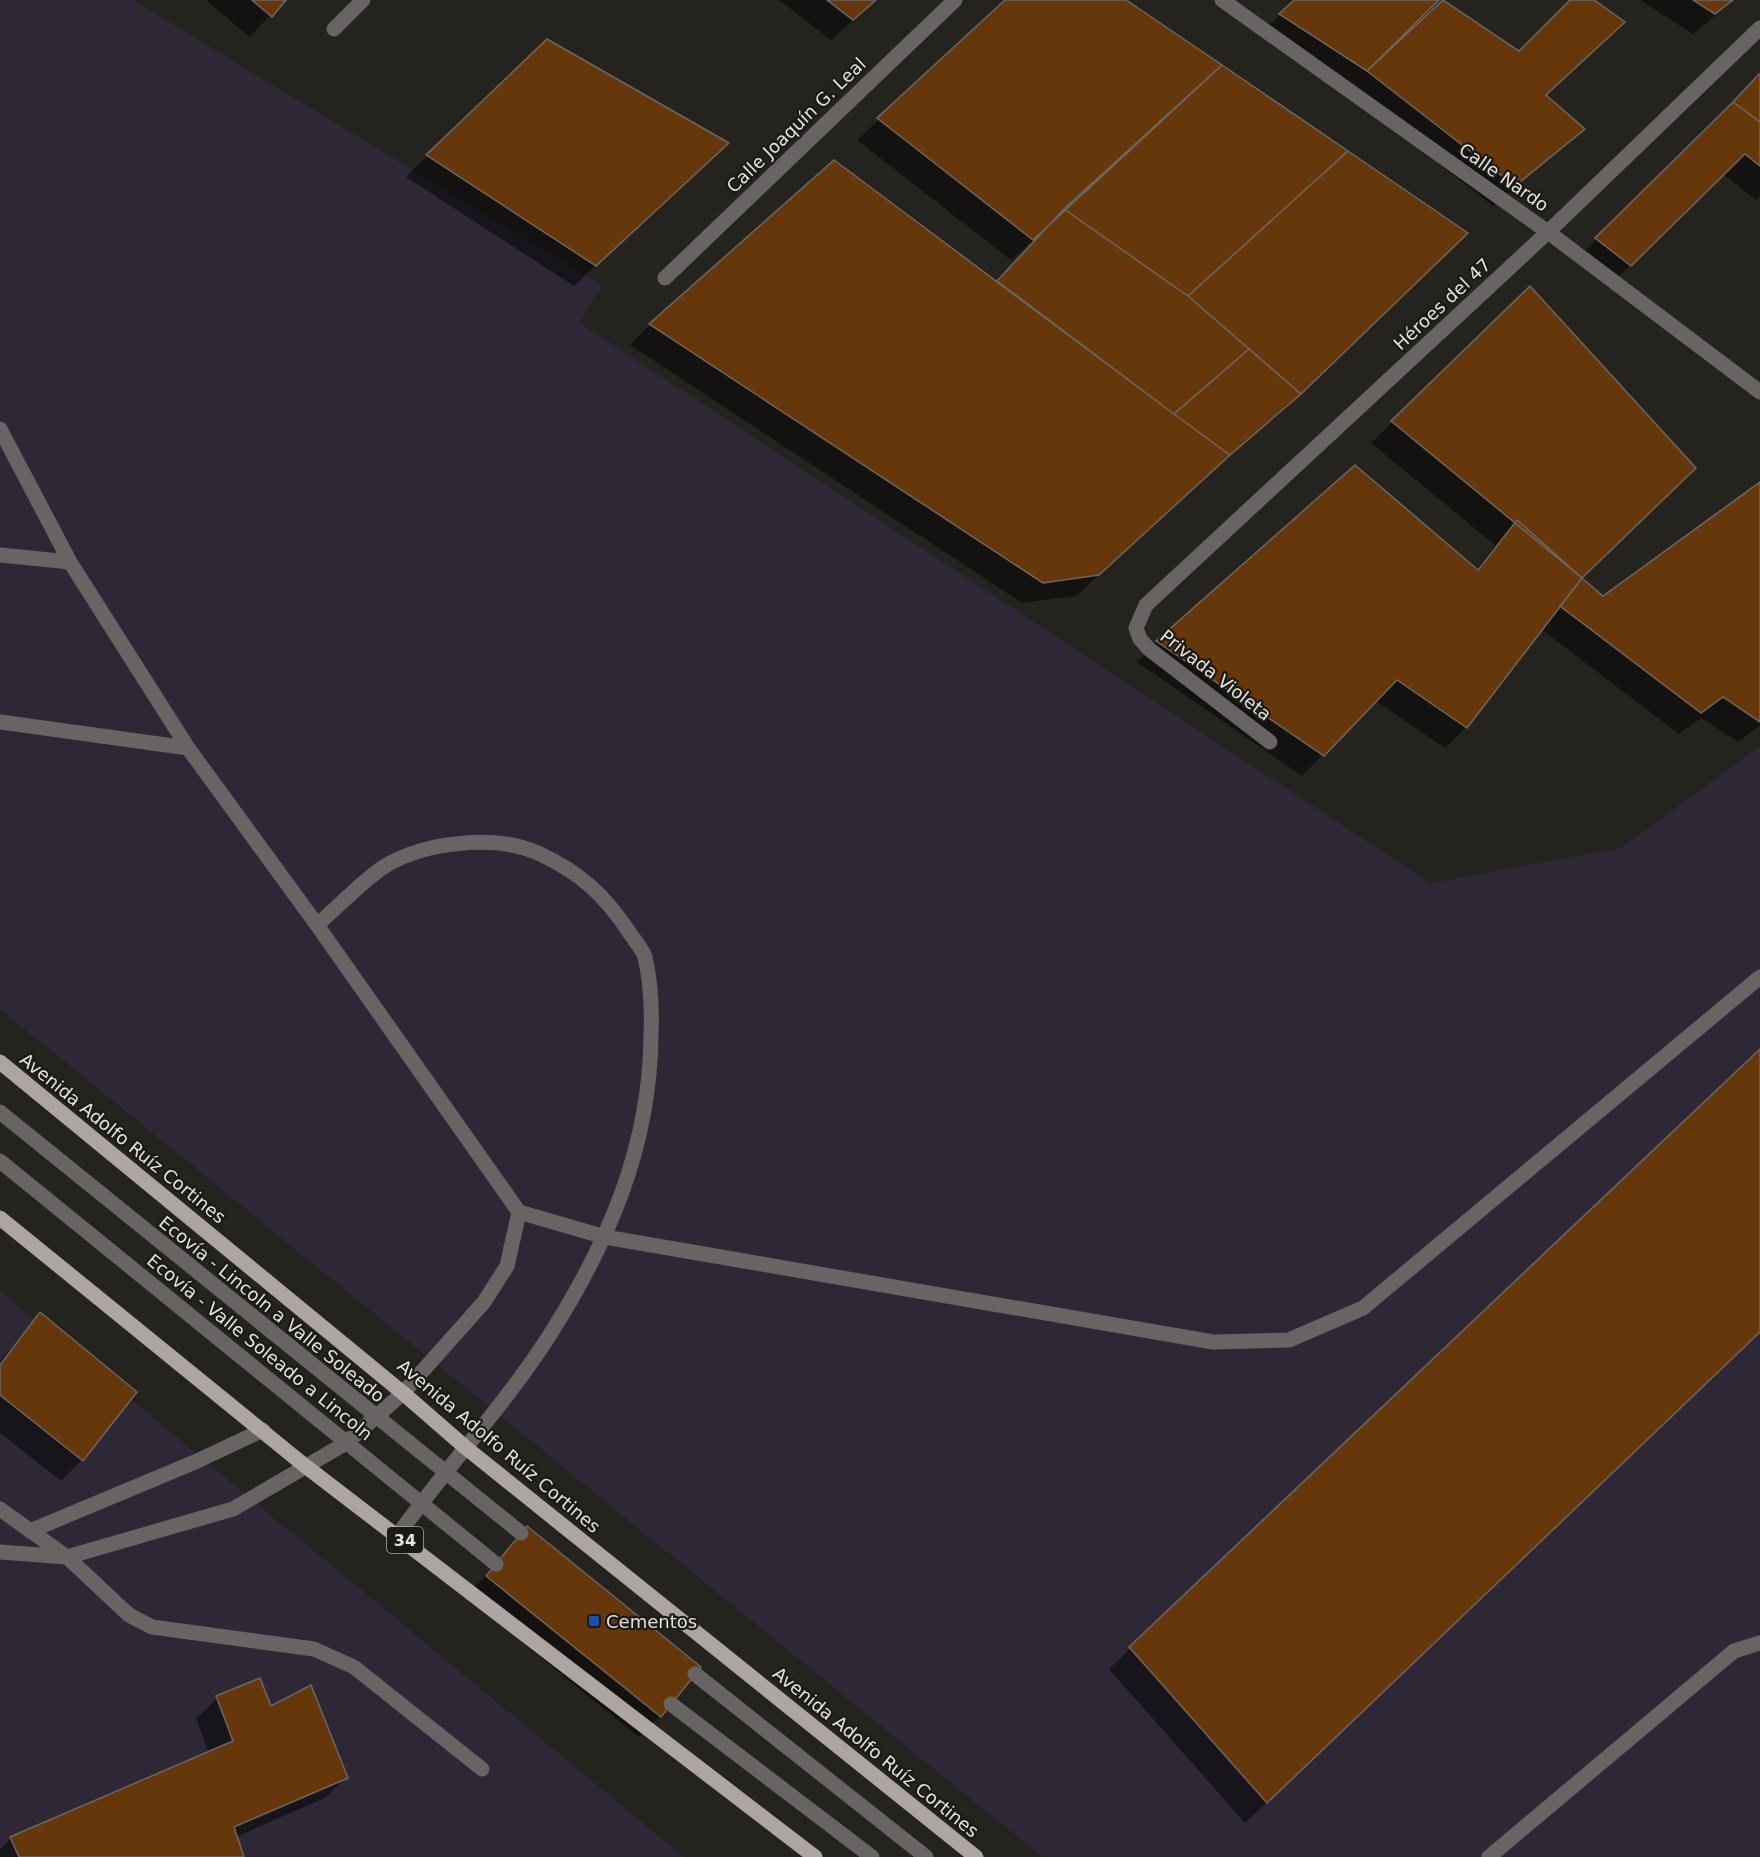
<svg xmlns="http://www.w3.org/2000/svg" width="1760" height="1857" font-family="'DejaVu Sans',sans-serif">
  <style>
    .industrial { fill: #2e2736 }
    .shadow { fill: #0007 }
    .building { fill: #65370b; stroke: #6c6763; stroke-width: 1.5 }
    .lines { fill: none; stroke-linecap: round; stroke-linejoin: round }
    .service { stroke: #676463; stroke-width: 15 }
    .minor { stroke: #676463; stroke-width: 15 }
    .primary { stroke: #aca5a4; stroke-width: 15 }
    .transit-dot { fill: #1a4fb4; stroke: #1c1a15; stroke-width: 2 }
    .labels { text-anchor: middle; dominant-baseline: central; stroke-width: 4.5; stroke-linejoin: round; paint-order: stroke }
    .shield { fill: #1c1a15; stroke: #a7a6a2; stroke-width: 1.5 }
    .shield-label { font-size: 16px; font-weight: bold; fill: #e3e2de }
    .street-label { font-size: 18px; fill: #e3e2de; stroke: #1c1a15 }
    .poi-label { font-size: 18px; fill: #e3e2de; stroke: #1c1a15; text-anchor: start }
  </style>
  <rect width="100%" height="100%" fill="#25231e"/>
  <path class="industrial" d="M0,0H133L602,285L580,323L1430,883L1621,848L1760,746V1857H1042L0,1009Z
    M0,1291L684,1857H0Z"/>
  <path class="shadow" d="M206,0H284L250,37Z
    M779,0H876L831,40Z
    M1007,0H1124L1445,254L1278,415L1207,475L1076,596L1022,603L630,345L650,325L996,283L1032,244L1031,242L1011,260L857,140Z
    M1296,0H1438L1396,43L1398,45L1445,1L1519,53L1572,0H1592L1544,96L1582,129L1493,206L1346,92L1259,35Z
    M1640,0H1734L1693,34Z
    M547,41L706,164L574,286L406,177Z
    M1760,77V196L1756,200L1723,174L1609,286L1576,260Z
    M1530,288L1580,578L1603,598L1760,484V725L1738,742L1701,718L1679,734L1541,629L1466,727L1445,748L1376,701L1302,776L1137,662L1157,642L1476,570L1495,545L1371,443Z
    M1760,1051V1331L1245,1823L1109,1669Z
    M40,1314L82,1460L61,1481L0,1433V1361Z
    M527,1528L660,1716L639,1737L466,1597Z
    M217,1698L271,1708L346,1777L325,1798L236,1837L243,1857H0V1849L11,1838L209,1753L196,1719Z"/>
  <path class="building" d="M252,0H286L272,17Z
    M827,0H876L853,20Z
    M1005,0H1126L1222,65L1033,240L877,118Z
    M1294,0H1439L1367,71L1279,14Z
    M1443,0L1519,51L1570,0H1594L1625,22L1546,95L1585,129L1515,186L1367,71Z
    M1693,0H1733L1715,14Z
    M547,39L729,143L596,266L426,155Z
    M1222,65L1348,151L1188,296L1064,209Z
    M1759,74L1760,75V122L1733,102Z
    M1733,102L1760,122V166L1745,154L1631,266L1595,238Z
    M1348,151L1468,233L1301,394L1188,296Z
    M834,160L1174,414L1230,455L1099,575L1043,583L649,324Z
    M1064,209L1188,296L1249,349L1174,414L997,281Z
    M1530,286L1696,468L1582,578L1391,421Z
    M1249,349L1301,394L1230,455L1174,414Z
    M1355,465L1478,570L1517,520L1582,578L1467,728L1397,680L1324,756L1156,641Z
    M1760,482V722L1723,697L1701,713L1560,606L1582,578L1603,596Z
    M1760,1049V1332L1267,1803L1129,1647Z
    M40,1312L137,1392L83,1461L0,1395V1365Z
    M527,1526L701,1667L661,1717L486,1576Z
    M260,1678L271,1706L311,1685L348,1778L234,1827L244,1857H19L10,1837L233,1741L216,1696Z"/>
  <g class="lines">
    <path class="service" d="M334,29L363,0
      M665,278L955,0
      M0,429L70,562L188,748L317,925
      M0,555L70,562
      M0,722L188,748
      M1270,742L1149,649L1140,639L1136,628L1146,605L1548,232L1760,28
      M0,1112L521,1533
      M0,1161L496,1564
      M0,1509L67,1557L129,1615L152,1627L314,1649L354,1667L482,1769
      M30,1531L195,1462L263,1430
      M398,1535C447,1466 506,1404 551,1333C609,1241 650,1146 651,1036C652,1011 651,983 645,957C643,950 636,942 631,935C605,895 581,873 538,853C495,834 425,842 385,866C361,882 339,906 317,925L519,1212L605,1237L1213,1342L1289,1340L1363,1308L1760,977
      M0,1552L67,1557L233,1509L346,1443L403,1393L484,1302L507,1266L519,1212
      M695,1674L926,1857
      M671,1704L872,1857
      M1489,1857L1734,1651L1760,1643"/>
    <path class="minor" d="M1222,0L1548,232L1760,392"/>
    <path class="primary" d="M0,1062L403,1393L465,1447L976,1857
      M0,1218L304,1465L815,1857"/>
  </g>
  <rect class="transit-dot" x="588" y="1615" width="12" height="12" rx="3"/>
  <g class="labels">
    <rect class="shield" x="387" y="1527" width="36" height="26" rx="4.5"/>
    <g class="shield-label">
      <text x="405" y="1540">34</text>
    </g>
    <g class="street-label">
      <text transform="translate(796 125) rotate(-44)">Calle Joaquín G. Leal</text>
      <text transform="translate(1504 177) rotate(35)">Calle Nardo</text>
      <text transform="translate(1442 304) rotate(-43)">Héroes del 47</text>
      <text transform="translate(1216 675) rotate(38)">Privada Violeta</text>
      <text transform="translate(123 1138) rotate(39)">Avenida Adolfo Ruíz Cortines</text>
      <text transform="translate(272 1309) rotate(39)">Ecovía - Lincoln a Valle Soleado</text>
      <text transform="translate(260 1347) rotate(39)">Ecovía - Valle Soleado a Lincoln</text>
      <text transform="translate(499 1446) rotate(40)">Avenida Adolfo Ruíz Cortines</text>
      <text transform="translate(876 1752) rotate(39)">Avenida Adolfo Ruíz Cortines</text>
    </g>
    <g class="poi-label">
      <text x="606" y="1621">Cementos</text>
    </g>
  </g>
</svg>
